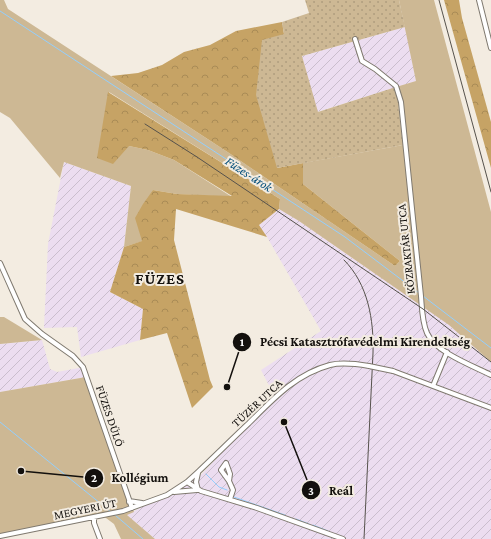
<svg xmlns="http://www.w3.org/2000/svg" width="491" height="539" font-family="'Crimson Pro',serif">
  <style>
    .industrial { fill: url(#industrial-furrows) }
    .grass { fill: #cdb894 }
    .forest { fill: url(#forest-crowns) }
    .garden { fill: url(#garden-dots) }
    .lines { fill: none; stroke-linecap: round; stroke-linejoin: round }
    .stream { stroke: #93cffe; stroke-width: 1 }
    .minor-casing { stroke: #7f796f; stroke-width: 6 }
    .minor { stroke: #fff; stroke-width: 4 }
    .rail { stroke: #56524c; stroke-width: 1 }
    .minor-bridge-casing { stroke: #7f796f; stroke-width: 6; stroke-linecap: butt }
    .minor-bridge { stroke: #fff; stroke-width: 4 }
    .labels { text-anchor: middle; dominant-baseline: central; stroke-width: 4; stroke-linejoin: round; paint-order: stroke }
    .street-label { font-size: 12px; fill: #13100d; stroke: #f3ece1 }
    .water-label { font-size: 13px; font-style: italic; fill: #044e7a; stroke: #f3ece1 }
    .district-label { font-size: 16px; font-weight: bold; letter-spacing: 1px; fill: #13100d; stroke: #f3ece1 }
    .leader { fill: none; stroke: #13100d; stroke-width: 1.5 }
    .callout-dot { fill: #13100d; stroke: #f3ece1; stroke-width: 1.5 }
    .mark-label { font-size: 12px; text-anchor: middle; font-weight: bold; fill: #fff }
    .callout-label { font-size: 13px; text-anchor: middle; font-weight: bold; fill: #13100d; stroke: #f3ece1; stroke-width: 4; stroke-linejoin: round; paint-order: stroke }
  </style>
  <defs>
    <pattern id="industrial-furrows" width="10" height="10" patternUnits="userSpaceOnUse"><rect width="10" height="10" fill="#ecddf0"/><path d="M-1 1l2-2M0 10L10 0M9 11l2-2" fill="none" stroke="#cabdcd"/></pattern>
    <pattern id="forest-crowns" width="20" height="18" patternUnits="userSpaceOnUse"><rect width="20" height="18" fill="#c6a365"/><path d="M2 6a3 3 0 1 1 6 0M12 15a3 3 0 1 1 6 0" fill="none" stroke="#a98b56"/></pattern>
    <pattern id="garden-dots" width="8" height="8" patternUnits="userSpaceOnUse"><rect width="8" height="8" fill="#cdb894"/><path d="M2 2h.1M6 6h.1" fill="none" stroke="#af9d7e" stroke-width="1.8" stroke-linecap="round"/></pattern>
  </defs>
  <rect width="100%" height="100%" fill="#f3ece1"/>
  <path class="industrial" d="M405,27L416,81L317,112L302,56Z
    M64,162L131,186L124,247L110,292L143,309L140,340L81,357L77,327L44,328L48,244Z
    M279,209L299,221L449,325L491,362V539H155L127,515L200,476L275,397L261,370L321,331L267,237L259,225Z
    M42,340L50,369L57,372L84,367L86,377L0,392V344Z"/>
  <path class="grass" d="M0,0H4L8,9L229,153L395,266L400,261L303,184V163L403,145L396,87L416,81L399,0H434L491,212V362L449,325L299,221L279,209L280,199L109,92L129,146L148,150L174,160L232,197L177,194L153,190L143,241L124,247L131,186L64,162L60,178L10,118L0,112Z
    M0,317H4L42,340L0,344Z
    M86,377L134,512L127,515L155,539H121L114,524L102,515L0,536V392Z"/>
  <path class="forest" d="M444,0H459L462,18L491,122V168Z
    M282,22L284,34L277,168L303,163V184L400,261L395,266L229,153L111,76L138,73L162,65L184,52L210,45L236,31Z
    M108,92L280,199L279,209L259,225L267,237L176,209L174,240L210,380L213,387L192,408L167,333L140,340L143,309L110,292L124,247L142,241L135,218L143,204L153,190L177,194L232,196L174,160L148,150L129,146L113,164L97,158Z"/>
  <path class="garden" d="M305,0H399L405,27L302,56L318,112L396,87L403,145L277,168L256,95L262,40L284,34L282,22L309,13Z"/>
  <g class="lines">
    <path class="stream" d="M0,11L345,237L419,293
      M423,296L491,348
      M0,422L111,512
      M206,474L219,487L227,490
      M234,497L285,515
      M115,515L143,539
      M296,519L309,524
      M313,525L328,531"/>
    <g class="minor-casing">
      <path id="minor" d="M479,0L491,48
        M355,39L362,61L375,69L396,86L401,102L421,296C422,308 422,322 427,333C435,352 473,366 491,375
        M0,263L25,319L42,334L73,356L83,367L132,508
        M393,371L491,408
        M433,386L447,352
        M229,481L221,470L226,463L230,474L229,481L233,490L230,499
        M187,482L201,491L257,508L343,539
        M198,490L196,482L198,473
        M174,492L197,490
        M129,502V501L142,503
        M94,518V523L100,539
        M0,536L123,511L167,495L187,482L198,472C215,456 232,439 249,423C273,399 296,374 330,365C342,362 357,364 369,366"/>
    </g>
    <use href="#minor" class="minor"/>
    <path class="rail" d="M439,0L491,192
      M145,124L197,157L423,309L491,362
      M344,260C368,284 374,320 373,353L364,539"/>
    <g class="minor-bridge-casing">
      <path id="minor-bridge" d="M369,366L393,371"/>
    </g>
    <use href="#minor-bridge" class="minor-bridge"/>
  </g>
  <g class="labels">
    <g class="street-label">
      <text transform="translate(406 249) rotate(-96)">KÖZRAKTÁR UTCA</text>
      <text transform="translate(257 403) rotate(-43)">TÜZÉR UTCA</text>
      <text transform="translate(110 416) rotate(71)">FÜZES DŰLŐ</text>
      <text transform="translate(85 509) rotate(-12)">MEGYERI ÚT</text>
    </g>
    <g class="water-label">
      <text transform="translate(249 174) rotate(33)">Füzes-árok</text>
    </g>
    <g class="district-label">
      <text x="160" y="278">FÜZES</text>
    </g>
  </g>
  <path class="leader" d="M227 387L242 342M21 471L94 478M284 422L311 490"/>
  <g class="callout-dot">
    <circle cx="227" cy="387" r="4"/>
    <circle cx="21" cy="471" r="4"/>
    <circle cx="284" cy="422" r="4"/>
    <circle cx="242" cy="342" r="10"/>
    <circle cx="94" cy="478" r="10"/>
    <circle cx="311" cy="490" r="10"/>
  </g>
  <g class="mark-label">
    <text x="242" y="346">1</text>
    <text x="94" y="482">2</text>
    <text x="311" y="495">3</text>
  </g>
  <g class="callout-label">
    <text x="365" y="346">Pécsi Katasztrófavédelmi Kirendeltség</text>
    <text x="140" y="482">Kollégium</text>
    <text x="341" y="495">Reál</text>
  </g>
</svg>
